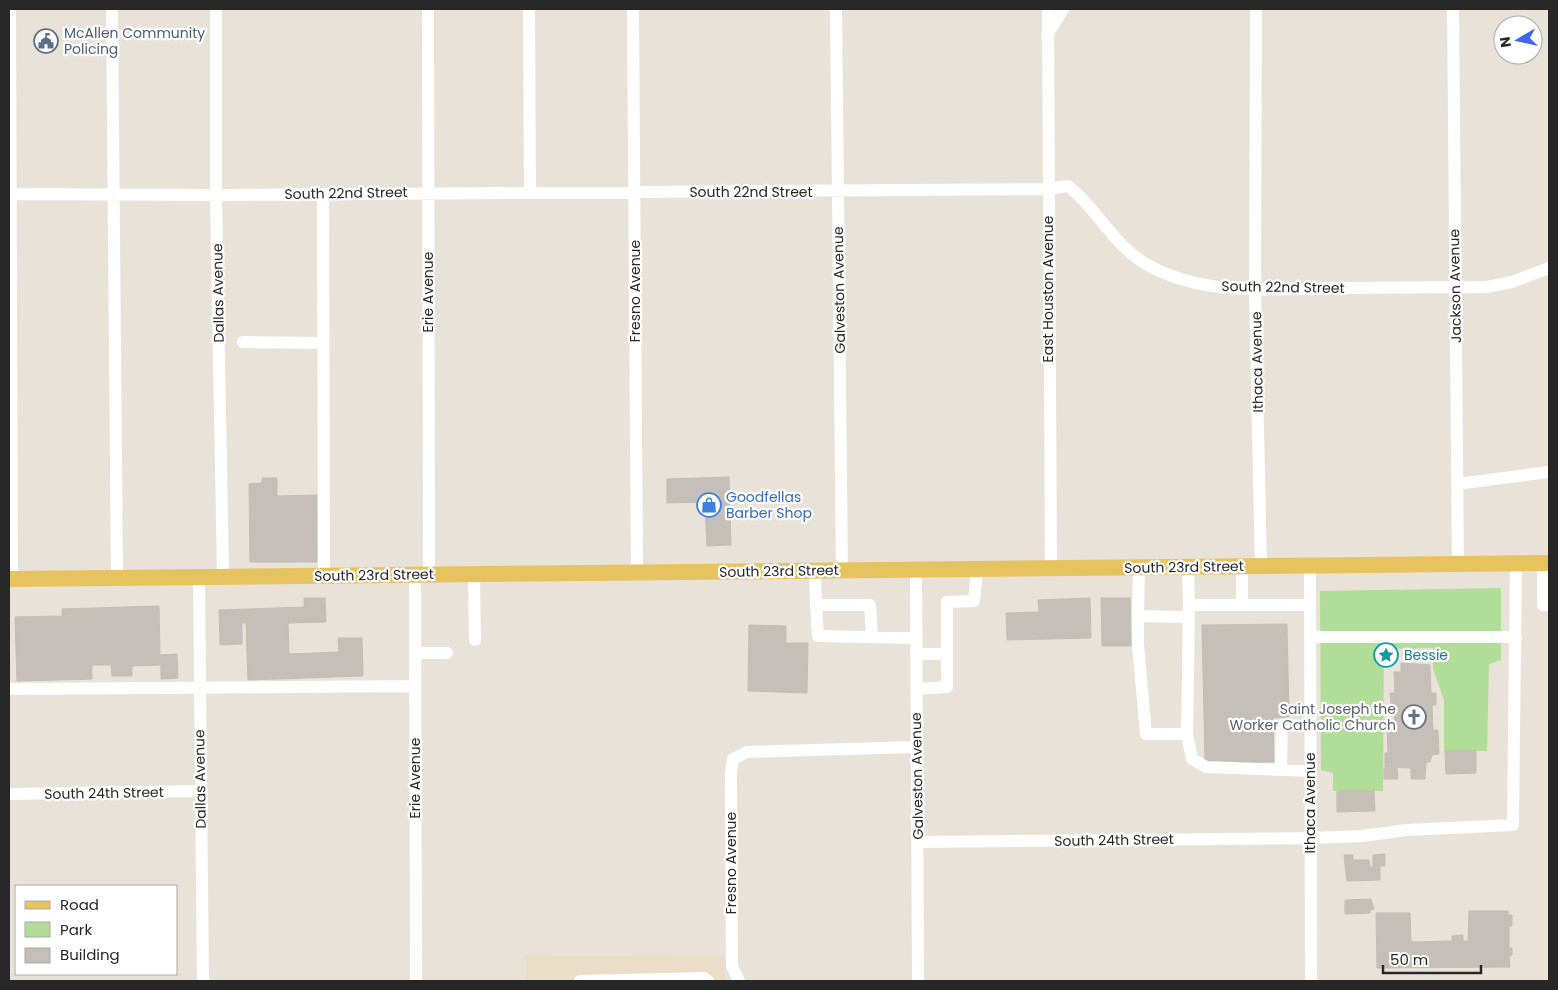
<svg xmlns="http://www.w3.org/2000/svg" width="1558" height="990" font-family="Poppins,sans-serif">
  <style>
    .education { fill: #eadec9 }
    .green { fill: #b2dd98 }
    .building { fill: #c4bfb9; stroke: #c4bdb3 }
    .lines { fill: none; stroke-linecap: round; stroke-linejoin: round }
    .minor { stroke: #fff; stroke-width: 12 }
    .major { stroke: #e7c360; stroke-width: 16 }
    .labels { text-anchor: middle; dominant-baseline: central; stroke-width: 4.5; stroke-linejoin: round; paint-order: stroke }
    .service-label { font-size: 14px; fill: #4e5e75; stroke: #fff; text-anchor: start }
    .street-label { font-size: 14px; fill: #272727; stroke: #fff }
    .shop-label { font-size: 14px; fill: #366cbe; stroke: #fff; text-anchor: start }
    .culture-label { font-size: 14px; fill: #0d838f; stroke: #fff; text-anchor: start }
    .worship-label { font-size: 14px; fill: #5b616d; stroke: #fff; text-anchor: end }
  </style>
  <rect width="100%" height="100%" fill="#e9e2d9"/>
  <path class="education" d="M526,955L723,956L726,981H526Z"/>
  <path class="green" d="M1501,588V660L1489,664L1487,751H1444V700L1433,669V648L1384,649L1383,791H1333V773L1321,770L1320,591Z"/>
  <path class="building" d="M729,477L731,545L707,546L705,502L667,503V479Z
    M262,478H277V496L317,495V562H250L249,484L262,483Z
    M304,598H325L326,622L288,623L289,654L339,652L338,638H362L363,676L248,680L246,623H242V644L220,645L219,610L304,607Z
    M1090,598L1091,638L1007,640L1006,613L1039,612L1038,600Z
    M1101,598H1130L1131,646H1102Z
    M159,606L160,655L177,654L178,678L161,679V665L132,666V676H112L111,665H92V679L17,681L15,617L62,616V609Z
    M1287,624L1289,717L1273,718L1274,762L1205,763L1202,625Z
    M749,625L786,626V643H808L807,693L748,691Z
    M1401,663L1430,665L1431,693H1436V705H1432L1433,730H1438L1439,754L1432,755L1430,762H1426L1425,779H1411V768L1385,767V753H1388L1387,729H1395L1394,705H1391L1390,693H1395L1394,672H1401Z
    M1445,751H1476V773L1446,774Z
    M1384,768H1397L1398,779H1384Z
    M1337,791H1374L1375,811L1337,812Z
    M1385,854V866H1380V880L1347,881L1344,855H1353V860H1369L1370,867H1373V855Z
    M1371,899L1374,909L1370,910V913L1345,914V900Z
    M1469,911H1508V915H1512V926H1509V948H1512V955L1509,956L1510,967L1377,968L1376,913H1410L1411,942L1452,941V936L1463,935V941H1468Z"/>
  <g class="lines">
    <path class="minor" d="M10,9L12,579
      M112,9L117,578
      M216,9V195L223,577
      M428,9L429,575
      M529,9L530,192
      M633,9L637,573
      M836,9L842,571
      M1048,9L1051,568
      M1256,9L1255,289L1261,566
      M1453,9L1458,564
      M1047,35L1063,9
      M9,194L216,195L1047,189L1068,186C1097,208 1113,245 1146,264C1203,297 1272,289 1335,288C1386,288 1437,287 1487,287L1512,282L1549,268
      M323,194L324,576
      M243,342L323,343
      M1457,484L1549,472
      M1543,563V605H1549
      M1310,566L1311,981
      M1139,567L1138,616L1189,617
      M1188,567L1189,605
      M916,570L918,981
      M815,571L816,605
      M415,575L416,981
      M474,575L475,640
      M199,577L203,981
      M1242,605V566
      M1138,616V645L1146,734H1187L1189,605H1310
      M872,637L870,605H816L818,636L916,638
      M1310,637H1516
      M415,653H447
      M916,654H947
      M9,689L415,686
      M916,689L947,687V602L974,601L977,569
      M1187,734L1192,759L1206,767L1310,771
      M1281,770L1282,725L1310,726
      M9,794L200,791
      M918,842L1310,838L1362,836L1407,830L1513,825L1516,563
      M580,981L704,978L708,981
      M739,981L732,966L731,773L733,759L747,752L916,747"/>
    <path class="major" d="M9,579L1549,563"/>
  </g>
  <defs>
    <g id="civic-ring" transform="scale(1.25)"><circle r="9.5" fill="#fff" stroke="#5c6f8a" stroke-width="1.5"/><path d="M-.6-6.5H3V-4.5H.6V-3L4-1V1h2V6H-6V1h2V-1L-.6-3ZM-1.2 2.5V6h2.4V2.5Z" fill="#5c6f8a"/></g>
    <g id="shop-ring" transform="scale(1.25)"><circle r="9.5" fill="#fff" stroke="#3f7fe0" stroke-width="1.5"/><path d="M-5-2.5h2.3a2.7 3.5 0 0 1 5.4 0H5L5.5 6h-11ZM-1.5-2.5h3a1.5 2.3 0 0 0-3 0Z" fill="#3f7fe0"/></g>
    <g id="sight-ring" transform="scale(1.25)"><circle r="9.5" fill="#fff" stroke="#0f9aa8" stroke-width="1.5"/><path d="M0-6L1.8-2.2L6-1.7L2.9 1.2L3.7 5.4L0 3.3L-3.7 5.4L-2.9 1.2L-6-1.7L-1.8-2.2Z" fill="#0f9aa8"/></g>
    <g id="church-ring" transform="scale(1.25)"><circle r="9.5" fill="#fff" stroke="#6b7280" stroke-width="1.5"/><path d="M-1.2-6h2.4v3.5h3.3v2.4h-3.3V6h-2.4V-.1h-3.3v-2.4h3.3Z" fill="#6b7280"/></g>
  </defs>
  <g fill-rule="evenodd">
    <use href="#civic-ring" x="46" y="41"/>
    <use href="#shop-ring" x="709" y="505"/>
    <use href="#sight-ring" x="1386" y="655"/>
    <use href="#church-ring" x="1414" y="717"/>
  </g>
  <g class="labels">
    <g class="service-label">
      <text x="64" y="33">McAllen Community<tspan x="64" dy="16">Policing</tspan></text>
    </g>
    <g class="street-label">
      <text x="751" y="192">South 22nd Street</text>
      <text transform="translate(346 193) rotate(-1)">South 22nd Street</text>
      <text transform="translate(1455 286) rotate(-91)">Jackson Avenue</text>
      <text transform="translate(1283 287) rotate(1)">South 22nd Street</text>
      <text transform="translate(1048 289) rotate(-90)">East Houston Avenue</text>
      <text transform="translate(839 290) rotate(-91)">Galveston Avenue</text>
      <text transform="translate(635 291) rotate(-90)">Fresno Avenue</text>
      <text transform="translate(428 292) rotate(-90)">Erie Avenue</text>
      <text transform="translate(218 293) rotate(-91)">Dallas Avenue</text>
      <text transform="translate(1257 362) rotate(-91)">Ithaca Avenue</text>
      <text transform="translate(1184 567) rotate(-1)">South 23rd Street</text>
      <text transform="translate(779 571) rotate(-1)">South 23rd Street</text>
      <text transform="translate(374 575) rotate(-1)">South 23rd Street</text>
      <text transform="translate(917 776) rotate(-91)">Galveston Avenue</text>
      <text transform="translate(415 778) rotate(-90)">Erie Avenue</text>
      <text transform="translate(200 779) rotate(-91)">Dallas Avenue</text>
      <text transform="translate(104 793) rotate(-1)">South 24th Street</text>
      <text transform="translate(1310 803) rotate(-90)">Ithaca Avenue</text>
      <text transform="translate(1114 840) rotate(-1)">South 24th Street</text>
      <text transform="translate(731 863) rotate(-90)">Fresno Avenue</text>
    </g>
    <g class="shop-label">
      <text x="726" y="497">Goodfellas<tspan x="726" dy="16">Barber Shop</tspan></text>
    </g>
    <g class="culture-label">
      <text x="1404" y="655">Bessie</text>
    </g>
    <g class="worship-label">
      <text x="1396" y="709">Saint Joseph the<tspan x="1396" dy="16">Worker Catholic Church</tspan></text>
    </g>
  </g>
  <rect width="1558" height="990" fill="none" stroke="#272727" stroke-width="20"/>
  <rect x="15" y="885" width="162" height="90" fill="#ffffff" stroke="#a9a9a9"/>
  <rect x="25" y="901" width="25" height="8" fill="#e7c360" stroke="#a9a9a9"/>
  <text x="60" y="910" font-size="15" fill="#272727">Road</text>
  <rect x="25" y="922" width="25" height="15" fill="#b2dd98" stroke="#a9a9a9"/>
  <text x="60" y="935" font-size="15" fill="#272727">Park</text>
  <rect x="25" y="948" width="25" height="15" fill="#c4bfb9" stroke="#a9a9a9"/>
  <text x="60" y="960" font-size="15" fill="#272727">Building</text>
  <g transform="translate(1518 40) rotate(261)"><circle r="24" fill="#ffffff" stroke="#a9a9a9"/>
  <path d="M0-4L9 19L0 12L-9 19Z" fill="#4167ee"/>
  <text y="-8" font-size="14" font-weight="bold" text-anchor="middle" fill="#272727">N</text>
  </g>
  <path d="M1383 965v8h98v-8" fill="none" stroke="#272727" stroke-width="2.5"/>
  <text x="1390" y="965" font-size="15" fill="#272727" stroke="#ffffff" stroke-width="4" paint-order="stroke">50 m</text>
</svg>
